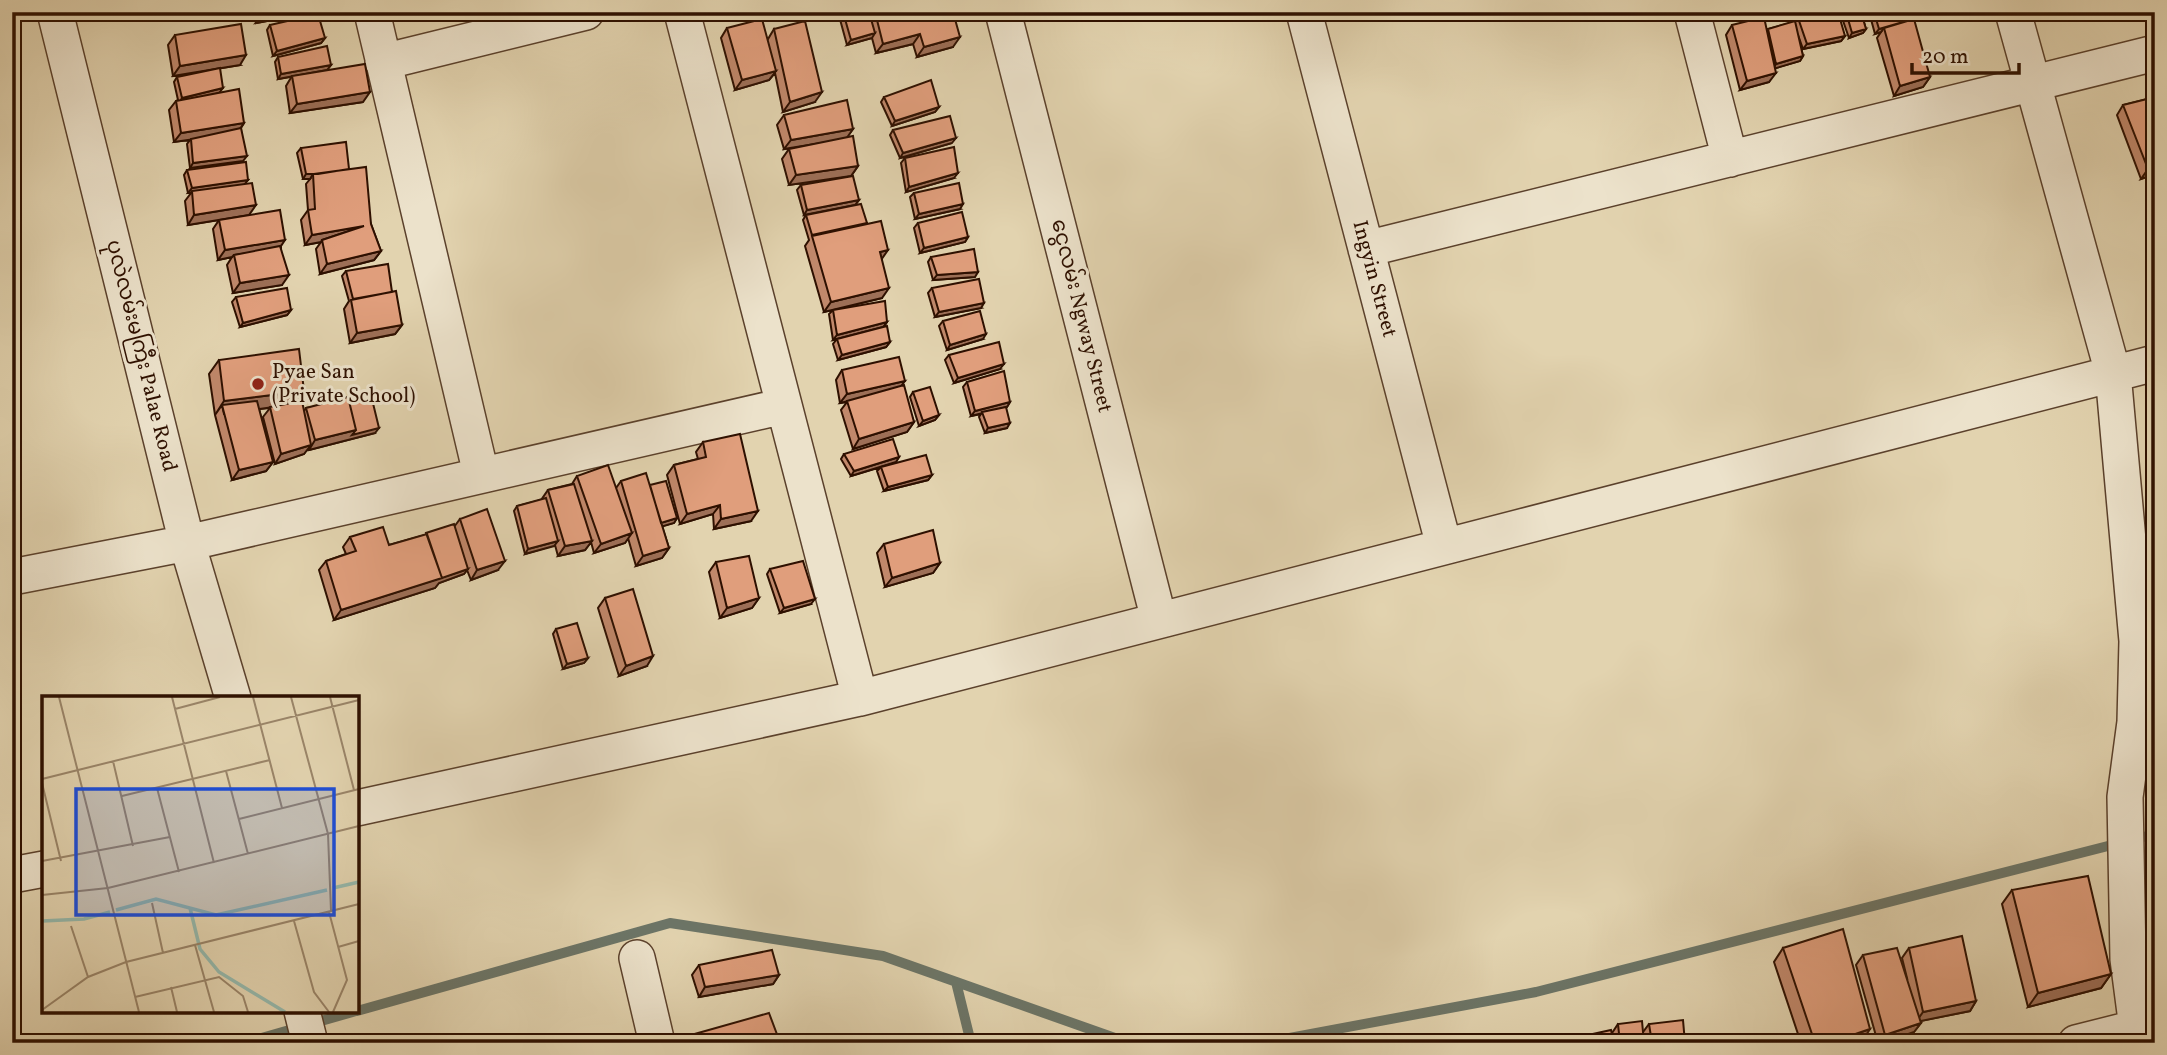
<svg xmlns="http://www.w3.org/2000/svg" width="2167" height="1055" font-family="Vollkorn,'Noto Sans Myanmar',serif">
  <style>
    .lines { fill: none; stroke-linecap: round; stroke-linejoin: round }
    .stream { stroke: #6c7567; stroke-width: 10 }
    .minor-casing { stroke: #5b412c; stroke-width: 38 }
    .minor { stroke: #ece2cb; stroke-width: 35 }
    .wall { fill: #c1886b; stroke: #2e1000; stroke-width: 2 }
    .shaded-wall { fill: #9d6f57; stroke: #2e1000; stroke-width: 2 }
    .building { fill: #e09e7c; stroke: #2e1000; stroke-width: 2 }
    .poi-dot { fill: #8f2418; stroke: #ece2cb; stroke-width: 2.5 }
    .labels { text-anchor: middle; dominant-baseline: central; stroke-width: 6; stroke-linejoin: round; paint-order: stroke }
    .street-label { font-size: 21px; fill: #2e1000; stroke: #ece2cb }
    .poi-label { font-size: 21px; fill: #2e1000; stroke: #ece2cb; text-anchor: start }
    .inset-river { fill: none; stroke: #95b8ab; stroke-width: 3.5 }
    .inset-road { fill: none; stroke: #9a8569; stroke-width: 2 }
    .view { fill: #1d4ed8; fill-opacity: 0.15; stroke: #1d4ed8; stroke-width: 3.5 }
    .inset-edge { fill: none; stroke: #2e1000; stroke-width: 3.5 }
  </style>
  <rect width="100%" height="100%" fill="#e2d3af"/>
  <filter id="stains"><feTurbulence type="fractalNoise" baseFrequency=".00286" numOctaves="4"/><feColorMatrix values="0 0 0 0 .2 0 0 0 0 .09 0 0 0 0 .02 0 0 0 .5 -.17"/></filter>
  <radialGradient id="worn" r=".72"><stop offset=".6" stop-color="#630" stop-opacity="0"/><stop offset="1" stop-color="#630" stop-opacity=".3"/></radialGradient>
  <g class="lines">
    <path class="stream" d="M956,982L971,1043
      M357,1011L670,923L883,956L1129,1043
      M244,1043L356,1011
      M1262,1043L1536,992L2155,834"/>
    <g class="minor-casing">
      <path id="minor" d="M55,12L187,543L233,698
        M372,12L481,474
        M682,12L860,698
        M1003,12L1159,620
        M1304,12L1444,546
        M1692,12L1730,159
        M2013,12L2113,373L2137,641L2135,722L2125,797L2128,959L2137,1028
        M383,62L586,12
        M1366,249L2155,53
        M12,577L187,543L784,406
        M357,808L860,698L2155,363
        M12,875L44,869
        M637,958L657,1043
        M302,1011L310,1043
        M2076,1043L2155,1023"/>
    </g>
    <use href="#minor" class="minor"/>
  </g>
  <path class="wall" d="M253,12H280L277,19L256,23Z
    M283,12H304L285,18Z
    M838,12H953V47L917,57L913,44L876,53L872,38L847,45Z
    M1796,12L1845,36L1841,41L1803,49L1798,35L1803,56L1800,61L1775,68L1769,82L1740,90L1726,35L1732,25L1767,31L1768,29L1794,22L1792,17Z
    M1840,12H1861L1866,29L1863,33L1849,38Z
    M1869,12H1908L1930,77L1923,87L1894,96L1877,38L1881,32L1875,34Z
    M270,25L325,38L321,43L273,56L267,30Z
    M727,28L768,39L774,29L815,102L783,112L775,73L769,80L735,90L721,38Z
    M175,35L240,65L173,76L168,45Z
    M278,57L331,65L327,70L278,79L275,62Z
    M292,76L363,102L290,113L286,86Z
    M177,77L220,93L244,123L241,128L243,161L190,168L187,144L190,140L174,142L169,110L176,101L178,100L174,82Z
    M884,97L939,107L935,112L892,126L881,102Z
    M2155,97V174L2141,179L2117,115L2123,105Z
    M784,115L853,129L847,137L858,166L851,176L789,185L782,159L789,149L807,145L784,149L777,125Z
    M893,130L952,143L900,158L890,135Z
    M301,148L349,169L371,224L381,251L374,260L320,274L316,249L321,242L305,245L301,220L308,210L306,184L310,179H303L297,153Z
    M905,158L954,178L906,192L901,163Z
    M187,170L248,180L244,184L249,215L281,247L282,285L233,293L227,265L232,257L218,260L213,229L219,220L188,225L185,201L191,193H188L184,175Z
    M801,185L859,200L855,205L804,215L797,190Z
    M914,193L960,209L915,219L910,197Z
    M806,215L866,224L882,259V298L824,312L805,246L809,240L803,220Z
    M918,223L968,237L965,242L920,253L914,228Z
    M931,257L975,277L933,280L928,262Z
    M346,271L392,292L402,325L395,334L350,343L344,309L349,301L342,276Z
    M932,288L981,308L935,317L928,293Z
    M236,297L291,310L287,315L240,327L232,302Z
    M833,310L887,322L884,327L890,342L886,347L838,360L833,344L837,339L841,338L833,340L829,314Z
    M943,321L983,339L947,350L939,326Z
    M949,355L1000,369L954,383L945,360Z
    M219,360L304,391L296,402L304,411L306,408L349,401L375,433L309,450L308,448L304,454L275,464L263,417L270,408L259,409L273,462L266,471L232,480L215,415L209,374Z
    M842,370L901,386L914,422L907,432L853,449L841,410L847,402L840,403L836,380Z
    M967,382L1010,402L1007,407L1004,408L1007,428L985,433L979,417L981,414L971,416L963,387Z
    M913,392L939,415L935,420L919,426L910,397Z
    M703,442L751,521L714,529L713,514L680,524L667,475L674,465L698,459L696,452Z
    M844,454L899,457L896,462L883,466L932,475L928,480L884,491L877,471L881,467L851,476L841,459Z
    M577,476L616,488L621,481L650,485L677,518L674,523L662,526L669,548L662,558L636,566L628,538L625,543L594,553L591,542L585,550L558,556L555,545L525,554L514,511L517,506L541,500L548,490L572,484Z
    M460,519L498,570L471,580L467,570L464,574L439,583L435,588L334,620L319,570L326,561L346,554L343,547L350,537L389,545L454,527Z
    M884,544L940,563L933,573L885,587L877,553Z
    M716,562L759,598L752,608L720,618L709,572Z
    M770,569L811,604L780,613L767,574Z
    M605,598L647,666L619,676L598,608Z
    M556,629L588,658L584,663L563,669L553,634Z
    M2012,890L2111,974L2101,988L2028,1007L2002,904Z
    M1783,948L1861,1043H1801L1774,962Z
    M1909,948L1976,1001L1970,1011L1920,1021L1921,1023L1914,1032L1883,1043H1878L1856,965L1863,955L1907,978L1902,958Z
    M699,965L779,975L773,984L699,997L692,975Z
    M1618,1024L1643,1032L1649,1024L1685,1043H1575L1579,1037L1612,1033Z
    M691,1035L778,1037L774,1043H686Z"/>
  <path class="shaded-wall" d="M292,12H304L285,18L288,13Z
    M280,14L277,19L256,23L260,19Z
    M1910,20L1884,28L1881,32L1875,34L1879,29Z
    M1866,29L1863,33L1849,38L1852,33Z
    M875,33L872,38L847,45L851,40Z
    M920,34L913,44L876,53L883,44Z
    M1845,36L1841,41L1803,49L1807,44Z
    M960,37L953,47L917,57L924,47Z
    M325,38L321,43L273,56L277,51Z
    M246,55L240,65L173,76L180,66Z
    M1803,56L1800,61L1773,69L1776,64Z
    M331,65L327,70L278,79L281,74Z
    M776,71L769,80L735,90L742,80Z
    M1776,73L1769,82L1740,90L1747,81Z
    M1930,77L1923,87L1894,96L1900,86Z
    M223,88L219,93L179,103L182,98Z
    M370,92L363,102L290,113L297,104Z
    M822,92L815,102L783,112L790,102Z
    M939,107L935,112L892,126L895,121Z
    M244,123L237,133L174,142L181,133Z
    M853,129L846,139L784,149L791,140Z
    M956,138L952,143L900,158L903,153Z
    M247,156L243,161L190,168L193,163Z
    M858,166L851,176L789,185L796,175Z
    M2155,166V174L2141,179L2148,169Z
    M350,173L313,174L310,179H303L306,174Z
    M958,173L954,178L906,192L909,187Z
    M248,180L244,185L188,193L192,188Z
    M859,200L855,205L804,215L807,210Z
    M963,204L960,209L915,219L919,214Z
    M256,205L249,215L188,225L194,215Z
    M364,226L322,240L321,242L305,245L312,235Z
    M968,237L965,242L920,253L924,248Z
    M285,240L279,249L234,255L232,257L218,260L225,250Z
    M888,250L881,260L880,252Z
    M381,251L374,260L320,274L327,264Z
    M978,272L975,277L933,280L937,275Z
    M289,275L282,285L233,293L240,283Z
    M889,288L882,298L824,312L831,302Z
    M984,303L981,308L935,317L939,312Z
    M291,310L287,315L240,327L243,323Z
    M887,322L883,327L833,340L837,335Z
    M402,325L395,334L350,343L357,333Z
    M986,334L983,339L947,350L950,345Z
    M890,342L886,347L838,360L842,355Z
    M1004,364L1000,369L954,383L958,378Z
    M905,381L898,390L840,403L847,394Z
    M304,391L295,404L224,414L222,405L215,415L224,401Z
    M1010,402L1007,407L971,416L975,411Z
    M939,415L935,420L919,426L923,421Z
    M914,422L907,432L853,449L859,439Z
    M1010,423L1007,428L985,433L988,428Z
    M379,428L375,433L309,450L315,440L356,430Z
    M311,445L304,454L275,464L281,454Z
    M899,457L896,462L851,476L854,471Z
    M273,462L266,471L232,480L239,470Z
    M932,475L928,480L884,491L888,487Z
    M720,505L713,514L680,524L687,514Z
    M758,511L751,521L714,529L721,519Z
    M677,518L674,523L657,528L660,523Z
    M632,533L625,543L594,553L601,544Z
    M558,541L554,546L525,554L528,549Z
    M592,541L585,550L558,556L565,546Z
    M669,548L662,558L636,566L643,556Z
    M505,561L498,570L471,580L477,570Z
    M940,563L933,573L885,587L892,578Z
    M468,569L464,574L439,583L435,588L334,620L341,610Z
    M759,598L752,608L720,618L727,608Z
    M815,599L811,604L780,613L784,608Z
    M653,656L647,666L619,676L626,666Z
    M588,658L584,663L563,669L567,664Z
    M2111,974L2101,988L2028,1007L2038,993Z
    M779,975L773,984L699,997L705,987Z
    M1976,1001L1970,1011L1916,1022L1923,1012Z
    M1921,1023L1914,1032L1883,1043H1879L1885,1035Z
    M1870,1029L1861,1043H1829Z
    M778,1037L774,1043H756Z"/>
  <path class="building" d="M258,12H280V14L260,19Z
    M843,12H869L875,33L851,40Z
    M875,12H953L960,37L924,47L920,34L883,44Z
    M1796,12H1838L1845,36L1807,44Z
    M1846,12H1861L1866,29L1852,33Z
    M1874,12H1908L1910,20L1879,29Z
    M318,14L325,38L277,51L270,25Z
    M1764,17L1776,73L1747,81L1732,25Z
    M762,19L776,71L742,80L727,28Z
    M1914,19L1930,77L1900,86L1884,28Z
    M805,21L822,92L790,102L774,29Z
    M1795,21L1803,56L1776,64L1768,29Z
    M241,24L246,55L180,66L175,35Z
    M327,46L331,65L281,74L278,57Z
    M365,64L370,92L297,104L292,76Z
    M220,68L223,88L182,98L177,77Z
    M931,80L939,107L895,121L884,97Z
    M239,89L244,123L181,133L176,101Z
    M2155,97V166L2148,169L2123,105Z
    M847,100L853,129L791,140L784,115Z
    M950,116L956,138L903,153L893,130Z
    M241,128L247,156L193,163L191,139Z
    M853,136L858,166L796,175L789,149Z
    M346,142L349,169L318,174H306L301,148Z
    M954,147L958,173L909,187L905,158Z
    M246,162L248,180L192,188L187,170Z
    M366,167L371,224L381,251L327,264L322,240L364,226L312,235L308,210L315,209L313,174Z
    M853,176L859,200L807,210L801,185Z
    M252,183L256,205L194,215L192,191Z
    M959,183L963,204L919,214L914,193Z
    M861,204L867,223L812,235L806,215Z
    M280,210L285,240L225,250L219,220Z
    M962,212L968,237L924,248L918,223Z
    M881,221L888,250L880,252L889,288L831,302L812,236Z
    M280,246L289,275L240,283L234,255Z
    M974,249L978,272L937,275L931,257Z
    M388,264L392,292L353,299L346,271Z
    M979,279L984,303L939,312L932,288Z
    M287,288L291,310L243,323L236,297Z
    M396,291L402,325L357,333L351,300Z
    M885,301L887,322L837,335L833,310Z
    M980,311L986,334L950,345L943,321Z
    M887,326L890,342L842,355L837,339Z
    M999,342L1004,364L958,378L949,355Z
    M299,349L304,391L224,401L219,360Z
    M899,357L905,381L847,394L842,370Z
    M1004,371L1010,402L975,411L967,382Z
    M904,385L914,422L859,439L847,401Z
    M930,387L939,415L923,421L913,392Z
    M371,395L379,428L352,435L356,430L349,401Z
    M348,397L356,430L315,440L306,408Z
    M257,401L273,462L239,470L222,405Z
    M302,401L311,445L281,454L270,407Z
    M1006,407L1010,423L988,428L982,412Z
    M740,434L758,511L721,519L720,505L687,514L674,465L706,457L703,442Z
    M893,439L899,457L854,471L844,454Z
    M926,455L932,475L888,487L881,467Z
    M608,465L632,533L601,544L577,476Z
    M646,473L669,548L643,556L621,481Z
    M666,481L677,518L661,523L650,485Z
    M574,484L592,541L565,546L548,490Z
    M546,498L558,541L528,549L517,506Z
    M487,509L505,561L477,570L460,519Z
    M454,524L468,569L442,578L426,533Z
    M383,527L389,545L427,534L442,578L341,610L326,561L356,551L350,537Z
    M933,530L940,563L892,578L884,544Z
    M749,556L759,598L727,608L716,562Z
    M803,561L815,599L784,608L770,569Z
    M633,589L653,656L626,666L605,598Z
    M577,623L588,658L567,664L556,629Z
    M2088,876L2111,974L2038,993L2012,890Z
    M1843,929L1870,1029L1829,1043H1815L1783,948Z
    M1962,936L1976,1001L1923,1012L1909,948Z
    M1897,948L1921,1023L1885,1035L1863,955Z
    M772,950L779,975L705,987L699,965Z
    M769,1013L778,1037L756,1043H693L691,1035Z
    M1683,1020L1685,1043H1652L1649,1024Z
    M1642,1021L1644,1043H1620L1618,1024Z
    M1611,1030L1614,1043H1581L1579,1037Z"/>
  <circle class="poi-dot" cx="258" cy="384" r="7"/>
  <g class="labels">
    <g class="street-label">
      <text transform="translate(1374 279) rotate(75)">Ingyin Street</text>
      <text transform="translate(1081 316) rotate(76)">ငွေလမ်း Ngway Street</text>
      <text transform="translate(141 356) rotate(76)">ပုလဲလမ်းမကြီး Palae Road</text>
    </g>
    <g class="poi-label">
      <text x="272" y="372">Pyae San<tspan x="272" dy="24">(Private School)</tspan></text>
    </g>
  </g>
  <g transform="translate(42 696)">
    <rect width="317" height="317" fill="#e2d3af"/>
    <path class="inset-river" d="M291,192L317,186M148,212L158,253L177,276L243,316M74,214L114,203L174,219L285,194M0,225L42,223L68,216"/>
    <path class="inset-road" d="M17,1L97,316M130,1L172,167M211,1L240,112M249,1L286,138L289,215M288,1L312,94M133,13L178,1M71,65L91,150M184,75L206,158M0,83L317,4M0,87L19,165M115,92L137,176M80,100L228,64M197,123L317,93M0,165L128,141M0,199L66,192L317,130M110,207L121,257M287,216L305,284L291,316M252,225L272,296L287,316M29,230L46,281M153,249L172,316M296,251L317,245M129,291L135,316M93,301L177,281L201,300L206,316M0,314L46,281L84,266L317,208"/>
    <path class="view" d="M34,93H292V219H34Z"/>
    <rect width="317" height="317" class="inset-edge"/>
  </g>
  <rect width="2167" height="1055" fill="none" stroke="#e2d3af" stroke-width="42"/>
  <rect x="14" y="14" width="2139" height="1027" fill="none" stroke="#2e1000" stroke-width="3.5"/>
  <rect x="21" y="21" width="2125" height="1013" fill="none" stroke="#2e1000" stroke-width="2"/>
  <path d="M1912 63v10h107v-10" fill="none" stroke="#2e1000" stroke-width="3.5"/>
  <text x="1922" y="63" font-size="21" fill="#2e1000" stroke="#ece2cb" stroke-width="5" paint-order="stroke">20 m</text>
  <rect width="100%" height="100%" filter="url(#stains)"/>
  <rect width="100%" height="100%" fill="url(#worn)"/>
</svg>
